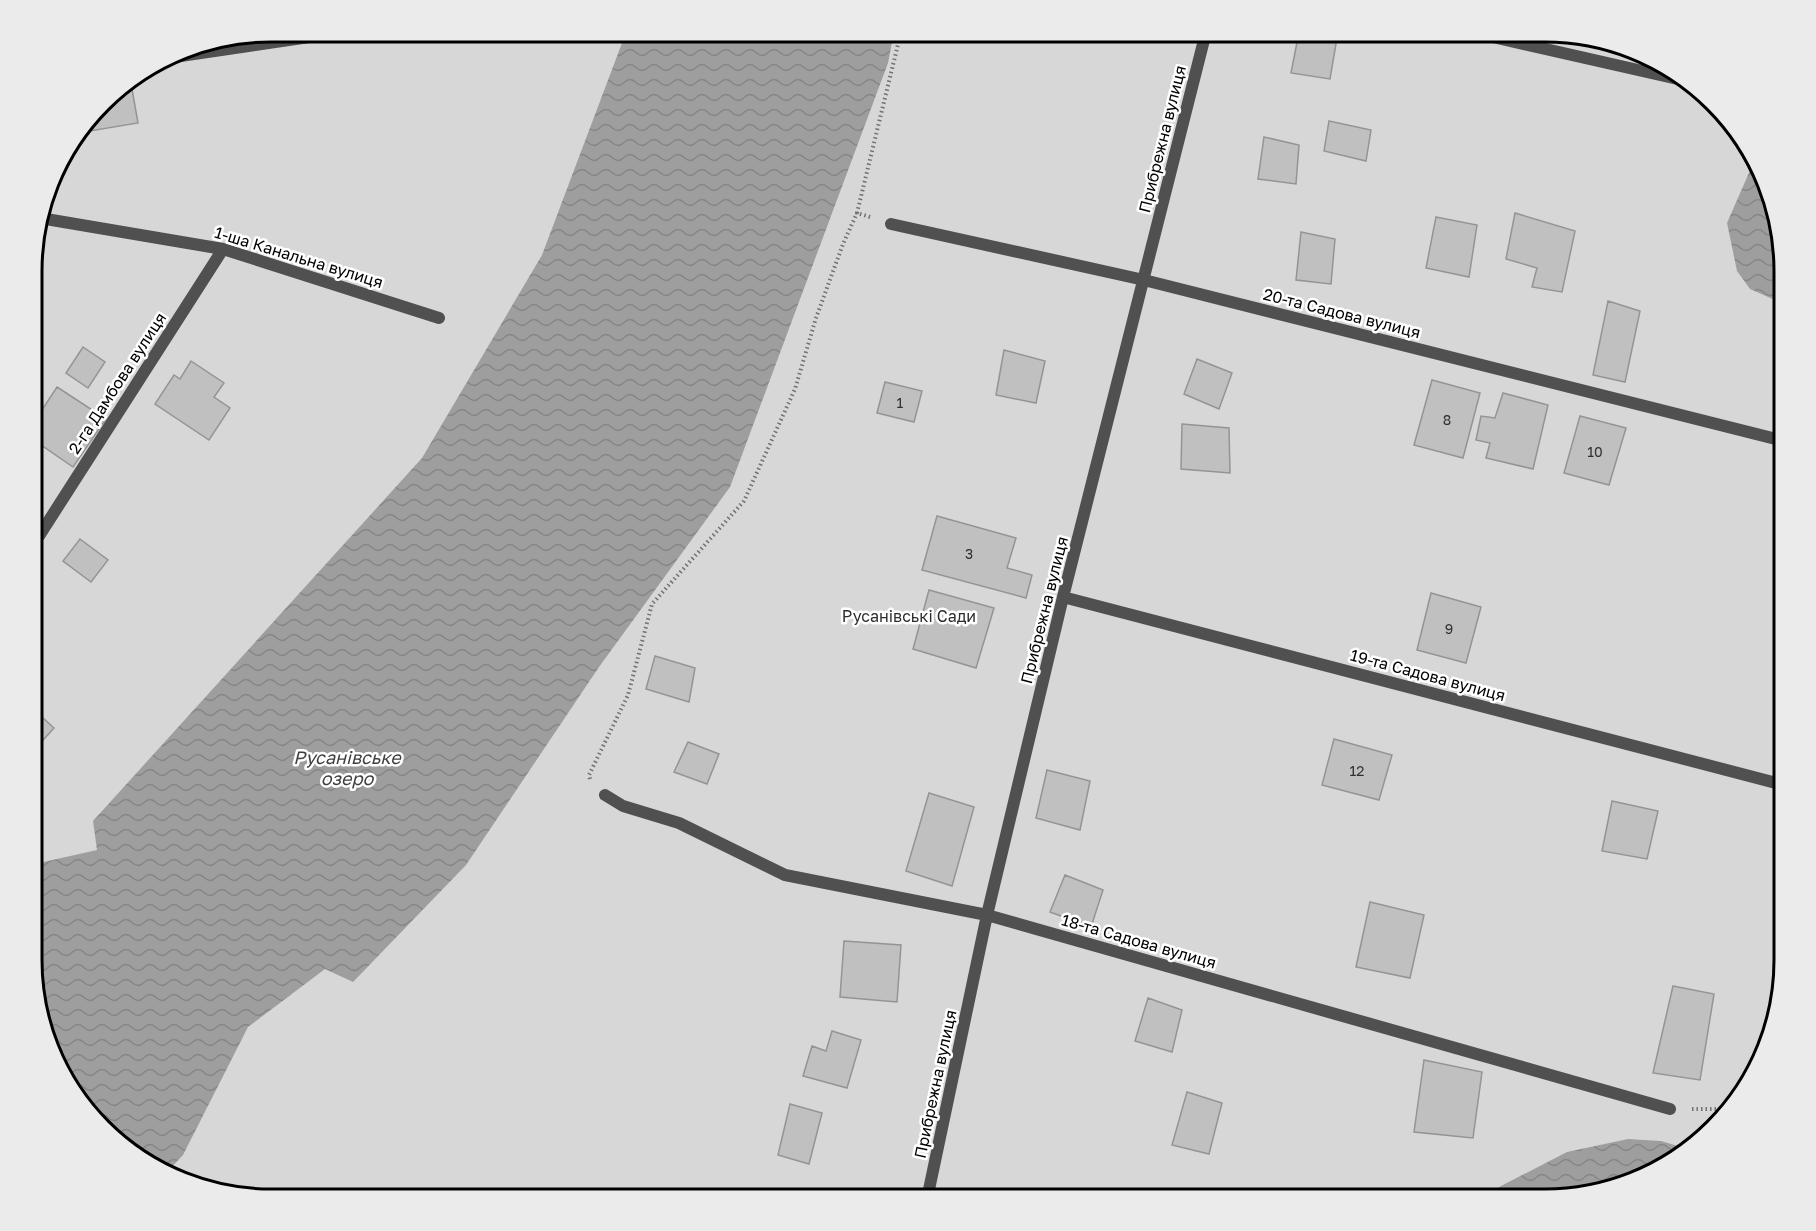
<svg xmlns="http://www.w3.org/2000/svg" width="1816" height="1231" font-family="'Golos Text',sans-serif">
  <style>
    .green { fill: #d7d7d7 }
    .water { fill: url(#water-waves) }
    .building { fill: #c0c0c0; stroke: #949494; stroke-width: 1.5 }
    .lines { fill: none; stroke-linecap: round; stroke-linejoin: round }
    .path { stroke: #727272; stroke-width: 4; stroke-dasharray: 1.5 3; stroke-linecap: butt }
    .lane { stroke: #505050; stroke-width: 12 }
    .street { stroke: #505050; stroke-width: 12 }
    .labels { text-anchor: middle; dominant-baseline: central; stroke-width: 5; stroke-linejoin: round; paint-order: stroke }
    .number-label { font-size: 14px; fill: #303030 }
    .street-label { font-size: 16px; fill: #000; stroke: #fff }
    .park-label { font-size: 16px; fill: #2e2e2e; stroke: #fff }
    .water-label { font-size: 18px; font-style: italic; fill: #3f3f3f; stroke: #fff }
    .rim { fill: none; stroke: #000; stroke-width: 3 }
  </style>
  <defs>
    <pattern id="water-waves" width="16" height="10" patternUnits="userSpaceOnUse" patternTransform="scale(1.5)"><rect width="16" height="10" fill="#9e9e9e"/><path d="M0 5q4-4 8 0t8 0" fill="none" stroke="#868686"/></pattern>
  </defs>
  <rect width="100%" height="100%" fill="#fff"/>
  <path class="green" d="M271,32H1560L1622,44L1690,81L1753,152L1784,256V975L1772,1037L1735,1105L1651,1175L1545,1199H256L194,1187L126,1150L34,991V240L56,165L113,91L180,50Z"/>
  <path class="water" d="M637,32H894L888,63L730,487L599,667L466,865L353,982L325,969L248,1027L183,1155L167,1172L126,1150L64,1080L34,991V868L39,863L97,850L93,821L422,458L542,255L622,43Z
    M1755,159L1784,256V304L1750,289L1737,271L1727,223Z
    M1628,1139L1661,1141L1681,1147L1687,1145L1651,1175L1545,1199H1483L1499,1187L1567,1152Z"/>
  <path class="building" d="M1299,32H1338L1330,79L1291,73Z
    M132,89L138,123L90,131L88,123L112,92Z
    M1329,121L1371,130L1366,161L1324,151Z
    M1264,137L1299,145L1296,184L1258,179Z
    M1515,213L1575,231L1562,292L1532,287L1537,268L1506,259Z
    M1436,217L1477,225L1469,277L1426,268Z
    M1301,232L1335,239L1331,284L1296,280Z
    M1608,301L1640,311L1625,382L1593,375Z
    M83,347L105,362L88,388L66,373Z
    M1004,350L1045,361L1036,403L996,395Z
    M1197,359L1232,373L1219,409L1184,394Z
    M191,361L224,383L214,397L230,408L209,440L155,404L174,375L180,379Z
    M1432,380L1480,393L1463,458L1414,445Z
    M885,382L922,391L914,422L877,413Z
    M57,387L106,419L73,467L34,440V422Z
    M1503,393L1548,405L1533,469L1486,458L1490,443L1476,440L1481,416L1495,418Z
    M1580,416L1626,428L1609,485L1564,473Z
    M1182,424L1229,428L1230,473L1181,469Z
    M937,516L1016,538L1007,568L1032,575L1026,598L922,570Z
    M80,539L108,560L91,582L63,561Z
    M929,590L994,608L976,668L913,649Z
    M1431,593L1481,607L1466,663L1417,650Z
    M655,656L695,668L689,702L646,689Z
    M34,717L38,722L42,717L54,728L34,750Z
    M1334,739L1392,755L1379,800L1322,785Z
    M688,742L719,754L707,784L674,772Z
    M1047,770L1090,781L1080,830L1036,818Z
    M929,793L974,807L952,886L906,871Z
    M1612,801L1658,811L1647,859L1602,851Z
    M1065,875L1103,890L1091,927L1050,912Z
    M1370,902L1424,915L1410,978L1356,967Z
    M844,941L901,945L897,1002L840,997Z
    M1673,986L1714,994L1700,1080L1653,1073Z
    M1148,998L1182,1010L1172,1052L1135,1041Z
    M832,1031L861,1040L847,1088L803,1076L812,1046L826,1051Z
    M1424,1060L1482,1072L1473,1138L1414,1132Z
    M1187,1092L1222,1103L1209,1154L1172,1145Z
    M790,1104L822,1113L809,1164L778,1155Z"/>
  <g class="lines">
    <path class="path" d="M870,217L857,213L901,32
      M590,779L589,775L628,695L652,604L744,501L795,389L816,318L843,244L857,213
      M1692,1109H1731"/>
    <path class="lane" d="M167,58L343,32
      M40,218L223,249L439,318
      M39,536L223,249"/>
    <path class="street" d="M1471,32L1691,82
      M891,224L1144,280L1784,441
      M1063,597L1784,785
      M605,795L623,806L679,823L785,875L987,915L1670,1109
      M927,1199L987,915L1063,597L1206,32"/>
  </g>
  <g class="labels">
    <g class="number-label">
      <text x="900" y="402">1</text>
      <text x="1447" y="419">8</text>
      <text x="1595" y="451">10</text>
      <text x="969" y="553">3</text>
      <text x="1449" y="628">9</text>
      <text x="1357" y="770">12</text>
    </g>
    <g class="street-label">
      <text transform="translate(1162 139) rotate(-76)">Прибрежна вулиця</text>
      <text transform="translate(299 257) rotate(17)">1-ша Канальна вулиця</text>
      <text transform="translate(1342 313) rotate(14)">20-та Садова вулиця</text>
      <text transform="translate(117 383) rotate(-57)">2-га Дамбова вулиця</text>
      <text transform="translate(1044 610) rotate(-76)">Прибрежна вулиця</text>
      <text transform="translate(1428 675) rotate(15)">19-та Садова вулиця</text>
      <text transform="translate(1139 941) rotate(16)">18-та Садова вулиця</text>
      <text transform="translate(935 1084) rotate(-78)">Прибрежна вулиця</text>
    </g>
    <g class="park-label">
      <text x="909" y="616">Русанівські Сади</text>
    </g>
    <g class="water-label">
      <text x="347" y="757">Русанівське<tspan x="347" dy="21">озеро</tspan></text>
    </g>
  </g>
  <path d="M0 0H1816V1231H0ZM271 42H1545A229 229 0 0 1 1774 271V960A229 229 0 0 1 1545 1189H271A229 229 0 0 1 42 960V271A229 229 0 0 1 271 42Z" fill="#ebebeb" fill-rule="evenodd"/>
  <path class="rim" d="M271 42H1545A229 229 0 0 1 1774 271V960A229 229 0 0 1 1545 1189H271A229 229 0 0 1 42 960V271A229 229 0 0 1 271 42Z"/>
</svg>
